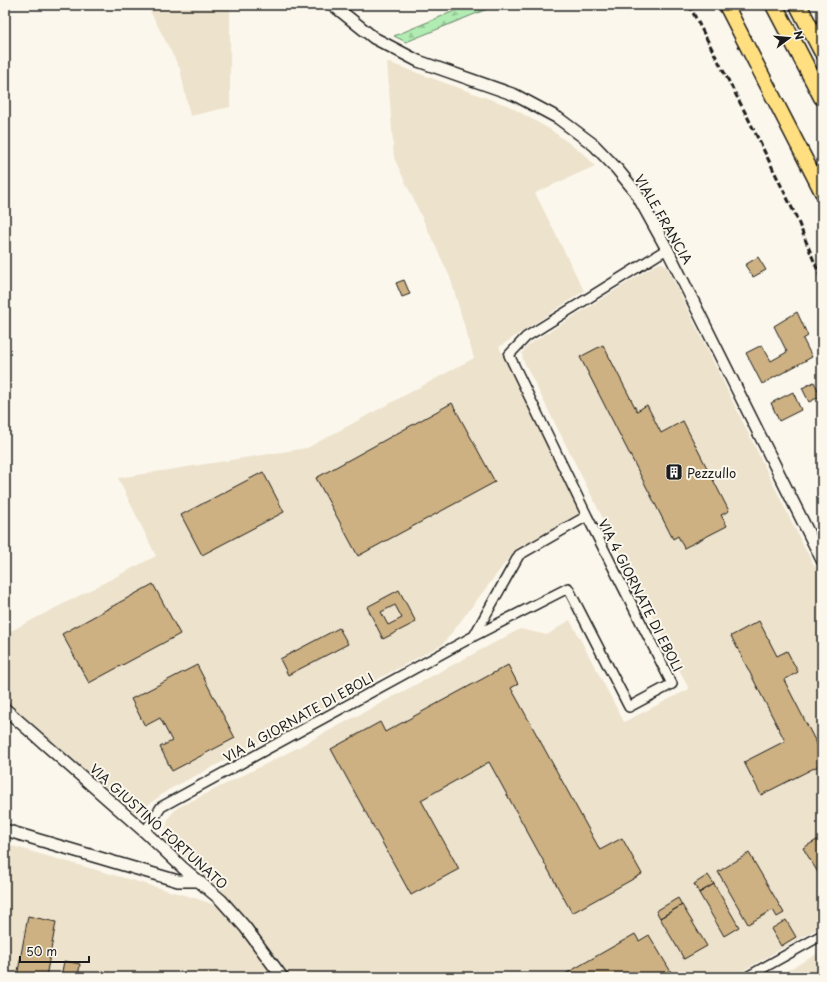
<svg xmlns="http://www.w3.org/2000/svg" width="827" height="982" font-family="'Playpen Sans',sans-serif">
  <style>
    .built { fill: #ede2cc }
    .forest { fill: url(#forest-firs); stroke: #668467 }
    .building { fill: #cdb182; stroke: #1c1c1c; fill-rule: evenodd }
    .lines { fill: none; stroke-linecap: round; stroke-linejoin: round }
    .minor-casing { stroke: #1c1c1c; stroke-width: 12 }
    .tertiary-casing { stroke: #1c1c1c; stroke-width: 14 }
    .primary-casing { stroke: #1c1c1c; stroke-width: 17 }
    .motorway-casing { stroke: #1c1c1c; stroke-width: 19 }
    .minor { stroke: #fbf7ec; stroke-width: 9 }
    .tertiary { stroke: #fbf7ec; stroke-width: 11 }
    .primary { stroke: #ffdf80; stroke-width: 14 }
    .motorway { stroke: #ffdf80; stroke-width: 16 }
    .rail { stroke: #1c1c1c; stroke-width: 3; stroke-dasharray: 6 3; stroke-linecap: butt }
    .labels { text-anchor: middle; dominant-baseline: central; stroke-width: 4; stroke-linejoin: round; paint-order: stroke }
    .street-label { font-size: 13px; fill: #1c1c1c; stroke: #fbf7ec }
    .poi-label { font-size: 13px; fill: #1c1c1c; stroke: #fbf7ec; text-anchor: start }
  </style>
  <defs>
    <pattern id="forest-firs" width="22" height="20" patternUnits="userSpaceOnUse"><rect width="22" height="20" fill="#b1ecb2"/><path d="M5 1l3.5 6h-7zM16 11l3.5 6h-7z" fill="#98ca98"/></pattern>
  </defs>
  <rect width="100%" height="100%" fill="#fbf7ec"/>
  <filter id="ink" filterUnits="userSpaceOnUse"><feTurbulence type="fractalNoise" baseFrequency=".025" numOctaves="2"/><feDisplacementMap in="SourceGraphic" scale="8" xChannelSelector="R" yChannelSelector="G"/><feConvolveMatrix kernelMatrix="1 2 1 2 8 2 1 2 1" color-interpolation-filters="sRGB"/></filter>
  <g filter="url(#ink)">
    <path class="built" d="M147,5H230V107L190,116L180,69Z
      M387,62L509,106L551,130L585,155L595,166L535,193L584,291L499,347L581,512L516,549L443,644L255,745L168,790L136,814L5,700V634L156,556L118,478L307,448L474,358L450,277L394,158Z
      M663,263L667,267L804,547L822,579V926L732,977H291L249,922L218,887L163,838L169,817L177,808L274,760L520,629L547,635L570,620L624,722L689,689L523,360L522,353L528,345L657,264Z
      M5,844L198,899L220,907L229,916L274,977H5Z
      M822,951V977H776L801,963Z"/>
    <path class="forest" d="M469,5H497L406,42L394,36Z"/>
    <path class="building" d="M758,257L766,270L753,277L745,265Z
      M404,280L410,294L402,297L396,283Z
      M797,312L808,336L803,339L812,357L762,384L746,353L762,345L771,361L787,352L774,326Z
      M603,345L637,411L647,405L661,433L683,421L729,511L721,515L727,526L684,548L678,536L673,539L580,357Z
      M814,382L821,396L809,402L802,388Z
      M793,392L801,410L779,421L771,403Z
      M452,403L495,482L358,556L316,478Z
      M263,472L284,512L202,555L181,515Z
      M153,584L180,634L89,683L62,634Z
      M399,590L416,622L383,639L367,607ZM395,605L402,618L388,625L381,612Z
      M759,621L777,656L787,651L798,672L784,680L822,754V764L761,795L744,762L785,741L731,636Z
      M339,628L348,644L288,675L280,659Z
      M197,665L235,738L172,771L160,747L172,741L160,718L145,726L131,699Z
      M508,665L518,684L511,688L600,850L622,838L642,874L572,913L489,762L421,800L459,869L411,895L331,749L380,722L385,732Z
      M822,837V879L803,848Z
      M749,853L784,913L777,917L773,910L748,924L718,872Z
      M708,875L714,884L699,893L694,884Z
      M714,884L739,927L724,936L699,893Z
      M678,898L682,905L660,918L656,911Z
      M682,905L707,946L684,959L660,918Z
      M28,916L56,922L46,977H17Z
      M786,920L796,937L781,946L771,929Z
      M635,934L639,941L649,935L674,977H560Z
      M64,961L80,964L78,977H61Z"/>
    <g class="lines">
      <g class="minor-casing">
        <path id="minor" d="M474,636L568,588L629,707L672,684L587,516
          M145,832L161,807L474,636L519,555L587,516L509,355L526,337L667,249
          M747,977L822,935"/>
      </g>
      <g class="tertiary-casing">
        <path id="tertiary" d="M333,5L374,38L418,61L515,95L558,118L594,145L617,169L635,191L667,249L822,560
          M5,709L145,832L183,868L221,900L245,927L282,977
          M5,830L178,881H199"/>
      </g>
      <g class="primary-casing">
        <path id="primary" d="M726,5L822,192"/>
      </g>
      <g class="motorway-casing">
        <path id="motorway" d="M774,5L822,97
          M798,5L822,51"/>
      </g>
      <use href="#minor" class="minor"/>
      <use href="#tertiary" class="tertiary"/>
      <use href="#primary" class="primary"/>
      <use href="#motorway" class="motorway"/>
      <path class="rail" d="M689,5L748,118L795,214L822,281"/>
    </g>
  </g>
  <defs>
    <g id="building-square" transform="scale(0.9)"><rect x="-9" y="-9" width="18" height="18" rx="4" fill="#1c1c1c" stroke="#fbf7ec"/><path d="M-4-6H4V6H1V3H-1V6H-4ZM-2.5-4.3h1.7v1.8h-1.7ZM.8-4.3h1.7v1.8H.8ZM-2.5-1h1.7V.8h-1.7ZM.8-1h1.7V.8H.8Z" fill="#fff"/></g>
  </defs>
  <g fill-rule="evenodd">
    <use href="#building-square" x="674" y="472"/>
  </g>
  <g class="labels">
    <g class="street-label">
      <text transform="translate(664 219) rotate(60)">VIALE FRANCIA</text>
      <text transform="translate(641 595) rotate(63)">VIA 4 GIORNATE DI EBOLI</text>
      <text transform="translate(298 717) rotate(-29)">VIA 4 GIORNATE DI EBOLI</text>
      <text transform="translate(159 826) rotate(42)">VIA GIUSTINO FORTUNATO</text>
    </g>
    <g class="poi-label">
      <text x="687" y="472">Pezzullo</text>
    </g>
  </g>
  <rect width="827" height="982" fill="none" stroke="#fbf7ec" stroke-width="20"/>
  <rect x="10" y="10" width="807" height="962" fill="none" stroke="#1c1c1c" stroke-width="1.5" filter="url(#ink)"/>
  <g transform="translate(789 38) rotate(74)" stroke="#fbf7ec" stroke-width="3" paint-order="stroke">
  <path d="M0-3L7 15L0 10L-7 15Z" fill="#1c1c1c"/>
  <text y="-6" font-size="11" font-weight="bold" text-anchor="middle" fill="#1c1c1c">N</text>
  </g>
  <path d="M20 956v6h69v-6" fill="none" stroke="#1c1c1c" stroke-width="2"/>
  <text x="26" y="956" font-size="12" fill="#1c1c1c" stroke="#fbf7ec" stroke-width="3" paint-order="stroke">50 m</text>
</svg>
